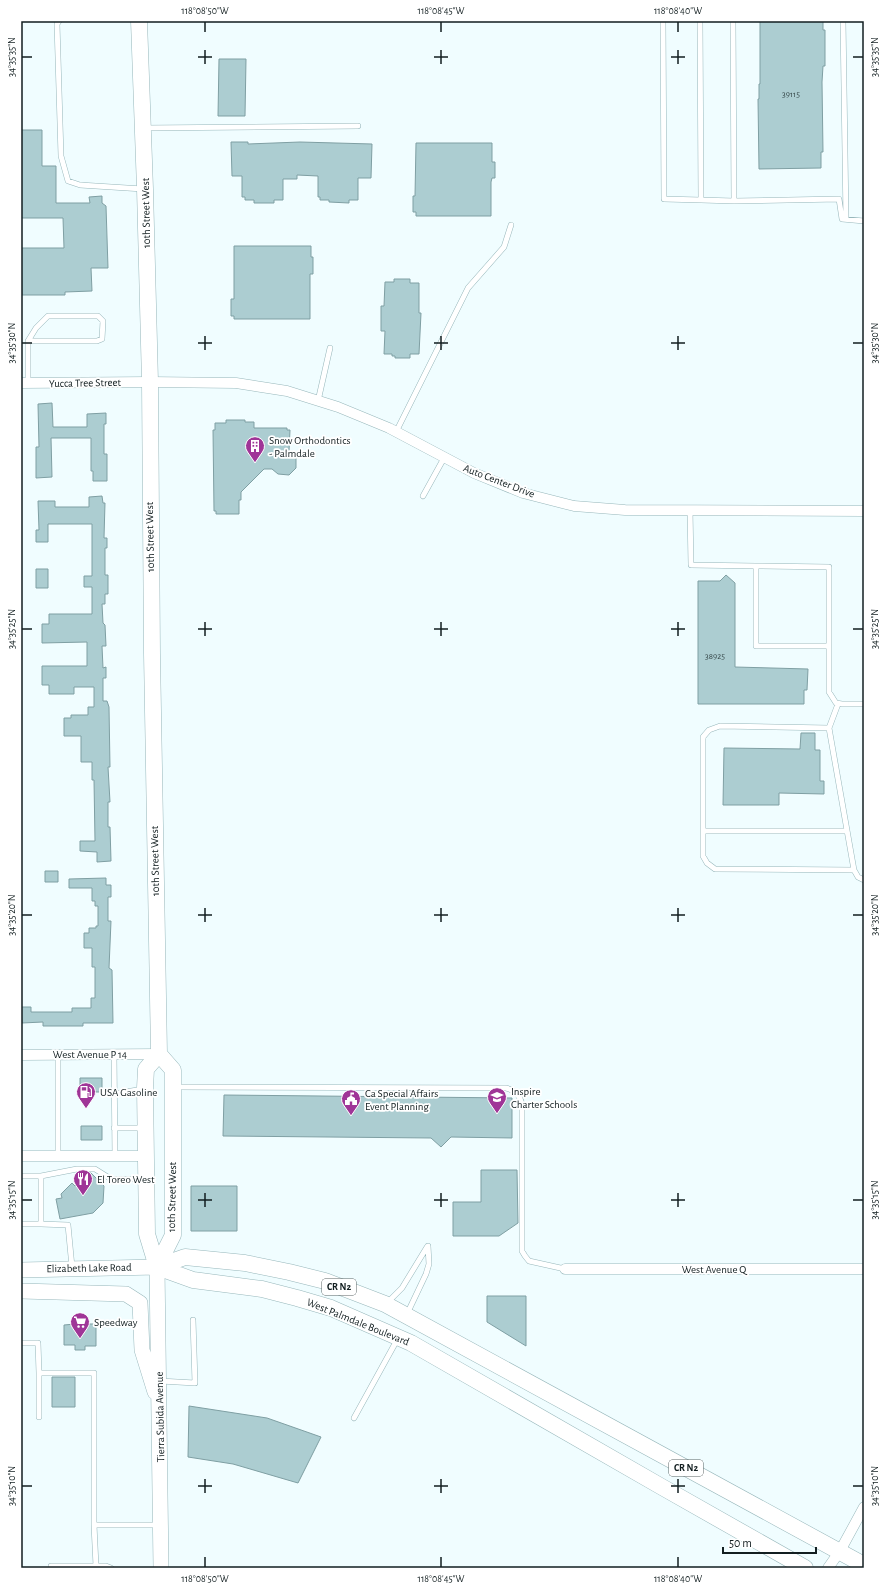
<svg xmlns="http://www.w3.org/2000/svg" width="885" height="1589" font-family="'Alegreya Sans',sans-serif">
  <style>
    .building { fill: #accdd1; stroke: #7f9fa3 }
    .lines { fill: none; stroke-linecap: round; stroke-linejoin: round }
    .service-casing { stroke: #97b7bb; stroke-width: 6 }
    .minor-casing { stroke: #97b7bb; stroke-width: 11 }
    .secondary-casing { stroke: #97b7bb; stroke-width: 16 }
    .primary-casing { stroke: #97b7bb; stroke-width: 17 }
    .service { stroke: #fff; stroke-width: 5 }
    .minor { stroke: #fff; stroke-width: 10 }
    .secondary { stroke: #fff; stroke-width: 15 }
    .primary { stroke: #fff; stroke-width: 16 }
    .ticks { fill: none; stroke: #121e20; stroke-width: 1.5 }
    .labels { text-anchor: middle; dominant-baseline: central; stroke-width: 3.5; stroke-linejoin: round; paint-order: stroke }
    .number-label { font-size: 9px; fill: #384a4c }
    .shield { fill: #fff; stroke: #596263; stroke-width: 1 }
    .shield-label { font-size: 10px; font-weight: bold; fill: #121e20 }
    .street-label { font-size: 11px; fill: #121e20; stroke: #fff }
    .poi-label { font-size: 11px; fill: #121e20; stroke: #fff; text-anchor: start }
    .neatline { fill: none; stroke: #121e20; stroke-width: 1.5 }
    .ticks-label { font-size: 10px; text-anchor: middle; fill: #121e20 }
  </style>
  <rect width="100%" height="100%" fill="#f0fdff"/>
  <path class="building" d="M760,21H823V30H825V66H823L822,82L823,152H821V168L759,169L758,99H759V84H760Z
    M219,59H246L245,116H218Z
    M21,130H42V166H56V203H90L89,197L102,196V203L106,206L108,268H91L92,291L65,292V295H22L21,248H64L63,218H21Z
    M231,142H248V144L300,142L372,144L371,178H358V200H349V203L329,202V200H320V197H318V176L297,175V179H283V200H274V203H254V200H245V197H242V176H232Z
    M416,143H492V162H495V178H492L491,182V216H416V212H413V196H415Z
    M234,246H311V257H313V274H310V319H234V316H231V299H234Z
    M394,279H410V283H419V313H421L419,354H410V358H395V356H392V354H384L385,331H381V306H384L385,282H394Z
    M52,403L53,427H87V414L106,413V424H104V454H107V481H93V471H91V438H51L52,477L36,478V447H39L38,404Z
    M226,420H245V422H254V428H287V430H290L289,451L296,458V468L289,475L278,474L272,469H264L241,492V500H239V514H216V511H214L213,430H215V423H226Z
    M102,496L103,503H105L104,538H107V548H105V575H108V594H105V604H102L103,623L105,625L106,646H102L103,668L106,667V678H103V701H107L109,707L110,767H108L110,802H108V827H110L111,861L97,862V852L80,851V841H95L94,780H92V762H81V736H64V718H71V715H88V707H94V687H74V694H49V685H42V666H87V642L42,643V624H49V614H92V587H84V576H92V524H48V542H36V530H39L38,501H55V507H89V497Z
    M36,569H48V588H36Z
    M726,575L735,583V667L808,669L807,690H804V704H698V581H720Z
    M801,733H815V750H820V781H824V794L779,793V805H723L724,748L800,749Z
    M45,871H58V882H45Z
    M106,878V885H111V897H108V921H111L109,968L112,970L113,1023H83V1026H43V1022L22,1023L21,1007H31V1012H72V1008H91V998H95V967H92V948H84V933H89V928H96V926H98V906H95V901H92V888H69V879Z
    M80,1078H102V1092H80Z
    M224,1095L512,1098V1138L451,1137L441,1147L431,1138L223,1136Z
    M81,1126H102V1140H81Z
    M481,1170H517L518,1223L499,1236H453V1202H481Z
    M84,1173H91L104,1186L103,1203L93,1213L60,1219L56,1199L62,1198L61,1194L72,1183L75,1186Z
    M191,1186H237V1231H191Z
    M487,1296H526V1346L487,1322Z
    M75,1324H96V1346H85V1350H75V1345H64V1325Z
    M52,1377H75V1407H52Z
    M189,1406L267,1418L321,1437L298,1483L233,1464L188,1457Z"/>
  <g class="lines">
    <g class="service-casing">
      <path id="service" d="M59,21L57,24L61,156L68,181L80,185L143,189
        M663,21L664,199L701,200L700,21
        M733,21L734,201L839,199L842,219L864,221
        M843,21L846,219
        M144,128L358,126
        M701,200L734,201
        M28,341H97L102,339L103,321L98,316H48L36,328L28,341V383
        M318,401L330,348
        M396,432L468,288L504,247L511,225
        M423,496L444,458
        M690,510L691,565L756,566V646H829V692L836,703L842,704H864
        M756,566L829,567V646
        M838,704L829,728L854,870L858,877L864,880
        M829,728L720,726L709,730L703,737V856L707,863L715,869L854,870
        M703,831H847
        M58,1055V1156
        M114,1055L115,1157
        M176,1087L506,1088C515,1090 520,1095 522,1104V1251L525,1256L529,1261L565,1269
        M114,1094L143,1089
        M114,1128H143
        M21,1176H41V1224H21
        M41,1176L77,1169H95L111,1179H144
        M41,1224L68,1225L72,1267
        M387,1303L402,1288L427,1247
        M407,1314L426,1274L429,1264L428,1246
        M21,1343H38L39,1373H94V1525L96,1566H51V1568
        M39,1373V1417
        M160,1381L195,1383L193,1320
        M354,1418L397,1340
        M94,1525H159
        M96,1566H106L111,1568"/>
    </g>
    <g class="minor-casing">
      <path id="minor" d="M21,383L150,382L236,383L287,391L338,407L389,428L474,473L523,493L574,506L625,510L864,511
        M21,1055L159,1054
        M21,1156H147
        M565,1269H864
        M828,1568L840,1551L864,1507"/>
    </g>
    <g class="secondary-casing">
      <path id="secondary" d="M21,1270L157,1267L161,1568
        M21,1291L126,1294L140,1303L142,1350L155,1392"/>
    </g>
    <g class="primary-casing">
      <path id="primary" d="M139,21L145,189L150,382L152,654L159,1054L173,1070V1235L157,1267
        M157,1267L185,1257L245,1263L289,1272L325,1281L385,1304L864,1565
        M157,1267L193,1280L262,1289L297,1298L331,1308L411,1343L662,1487L805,1568
        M157,1267L147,1234L145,1088L146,1069L159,1054"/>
    </g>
    <use href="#service" class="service"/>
    <use href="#minor" class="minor"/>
    <use href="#secondary" class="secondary"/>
    <use href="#primary" class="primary"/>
  </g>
  <path class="ticks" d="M205,22V32M441,22V32M678,22V32M205,50V64M441,50V64M678,50V64M22,57H32M198,57H212M434,57H448M671,57H685M853,57H863M205,336V350M441,336V350M678,336V350M22,343H32M198,343H212M434,343H448M671,343H685M853,343H863M205,622V636M441,622V636M678,622V636M22,629H32M198,629H212M434,629H448M671,629H685M853,629H863M205,908V922M441,908V922M678,908V922M22,915H32M198,915H212M434,915H448M671,915H685M853,915H863M205,1193V1207M441,1193V1207M678,1193V1207M22,1200H32M198,1200H212M434,1200H448M671,1200H685M853,1200H863M205,1479V1493M441,1479V1493M678,1479V1493M22,1486H32M198,1486H212M434,1486H448M671,1486H685M853,1486H863M205,1557V1567M441,1557V1567M678,1557V1567"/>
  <defs>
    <g id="building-pin" transform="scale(1)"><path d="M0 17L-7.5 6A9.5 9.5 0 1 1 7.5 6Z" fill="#9f3597" stroke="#fff"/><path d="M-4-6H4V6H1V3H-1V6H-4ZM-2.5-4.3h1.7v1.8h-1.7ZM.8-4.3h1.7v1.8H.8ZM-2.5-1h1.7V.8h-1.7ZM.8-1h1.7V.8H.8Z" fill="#fff"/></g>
    <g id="fuel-pin" transform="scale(1)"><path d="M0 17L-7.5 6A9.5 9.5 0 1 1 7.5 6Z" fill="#9f3597" stroke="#fff"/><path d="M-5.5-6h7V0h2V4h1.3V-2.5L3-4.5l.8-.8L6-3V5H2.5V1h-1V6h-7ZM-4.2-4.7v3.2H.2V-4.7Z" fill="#fff"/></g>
    <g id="school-pin" transform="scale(1)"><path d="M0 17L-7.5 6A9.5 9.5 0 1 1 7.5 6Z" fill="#9f3597" stroke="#fff"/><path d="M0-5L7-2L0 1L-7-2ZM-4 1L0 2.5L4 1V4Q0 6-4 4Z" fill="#fff"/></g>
    <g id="civic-pin" transform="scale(1)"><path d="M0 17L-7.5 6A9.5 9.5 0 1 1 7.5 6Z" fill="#9f3597" stroke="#fff"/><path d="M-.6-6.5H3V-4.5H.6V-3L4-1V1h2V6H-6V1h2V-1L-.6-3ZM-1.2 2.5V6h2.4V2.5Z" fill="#fff"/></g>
    <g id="restaurant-pin" transform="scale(1)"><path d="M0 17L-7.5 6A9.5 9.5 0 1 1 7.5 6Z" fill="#9f3597" stroke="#fff"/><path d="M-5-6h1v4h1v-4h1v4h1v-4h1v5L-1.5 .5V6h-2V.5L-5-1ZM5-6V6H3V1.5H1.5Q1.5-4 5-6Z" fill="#fff"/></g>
    <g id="supermarket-pin" transform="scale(1)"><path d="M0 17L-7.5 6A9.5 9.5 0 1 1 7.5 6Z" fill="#9f3597" stroke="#fff"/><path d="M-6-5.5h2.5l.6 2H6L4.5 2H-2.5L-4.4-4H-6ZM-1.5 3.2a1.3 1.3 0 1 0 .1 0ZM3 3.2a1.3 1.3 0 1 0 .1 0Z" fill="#fff"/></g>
  </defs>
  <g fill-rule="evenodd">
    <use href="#building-pin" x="255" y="446"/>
    <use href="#fuel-pin" x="86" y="1092"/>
    <use href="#school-pin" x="497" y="1097"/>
    <use href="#civic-pin" x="351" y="1099"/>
    <use href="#restaurant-pin" x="83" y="1179"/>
    <use href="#supermarket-pin" x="80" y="1322"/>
  </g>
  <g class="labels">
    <g class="number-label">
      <text x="791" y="94">39115</text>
      <text x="715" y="656">38925</text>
    </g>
    <g class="shield">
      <rect x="322" y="1279" width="34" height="16" rx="3"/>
      <rect x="669" y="1460" width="34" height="16" rx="3"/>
    </g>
    <g class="shield-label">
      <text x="339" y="1287">CR N2</text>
      <text x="686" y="1468">CR N2</text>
    </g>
    <g class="street-label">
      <text transform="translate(146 213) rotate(-91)">10th Street West</text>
      <text transform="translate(85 383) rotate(-1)">Yucca Tree Street</text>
      <text transform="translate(499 481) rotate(21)">Auto Center Drive</text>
      <text transform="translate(150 537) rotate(-91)">10th Street West</text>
      <text transform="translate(155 861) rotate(-91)">10th Street West</text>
      <text x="90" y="1054">West Avenue P 14</text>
      <text transform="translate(172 1197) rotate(-89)">10th Street West</text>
      <text transform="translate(89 1268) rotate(-1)">Elizabeth Lake Road</text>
      <text x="714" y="1269">West Avenue Q</text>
      <text transform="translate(358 1322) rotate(22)">West Palmdale Boulevard</text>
      <text transform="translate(160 1417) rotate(-91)">Tierra Subida Avenue</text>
    </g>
    <g class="poi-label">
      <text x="269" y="440">Snow Orthodontics<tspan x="269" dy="13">- Palmdale</tspan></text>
      <text x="511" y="1091">Inspire<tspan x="511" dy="13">Charter Schools</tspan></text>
      <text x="100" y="1092">USA Gasoline</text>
      <text x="365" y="1093">Ca Special Affairs<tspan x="365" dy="13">Event Planning</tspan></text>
      <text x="97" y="1179">El Toreo West</text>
      <text x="94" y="1322">Speedway</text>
    </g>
  </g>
  <rect width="885" height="1589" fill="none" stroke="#ffffff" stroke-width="44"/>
  <path d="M723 1547v6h93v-6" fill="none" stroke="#121e20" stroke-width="2"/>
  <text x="729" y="1547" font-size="12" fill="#121e20" stroke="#ffffff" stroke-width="3" paint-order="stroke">50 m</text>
  <rect x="22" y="22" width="841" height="1545" class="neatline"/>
  <g class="ticks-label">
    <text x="205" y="14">118°08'50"W</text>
    <text x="441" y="14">118°08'45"W</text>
    <text x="678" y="14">118°08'40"W</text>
    <text transform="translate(11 57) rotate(-90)" y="4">34°35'35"N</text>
    <text transform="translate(874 57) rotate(-90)" y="4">34°35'35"N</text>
    <text transform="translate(11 343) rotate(-90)" y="4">34°35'30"N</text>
    <text transform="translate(874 343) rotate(-90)" y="4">34°35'30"N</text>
    <text transform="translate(11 629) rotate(-90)" y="4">34°35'25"N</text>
    <text transform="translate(874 629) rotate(-90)" y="4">34°35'25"N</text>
    <text transform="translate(11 915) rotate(-90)" y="4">34°35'20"N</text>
    <text transform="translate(874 915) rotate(-90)" y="4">34°35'20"N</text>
    <text transform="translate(11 1200) rotate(-90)" y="4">34°35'15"N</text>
    <text transform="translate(874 1200) rotate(-90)" y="4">34°35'15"N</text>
    <text transform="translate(11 1486) rotate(-90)" y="4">34°35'10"N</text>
    <text transform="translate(874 1486) rotate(-90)" y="4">34°35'10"N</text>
    <text x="205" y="1582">118°08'50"W</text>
    <text x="441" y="1582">118°08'45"W</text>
    <text x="678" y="1582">118°08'40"W</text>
  </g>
</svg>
